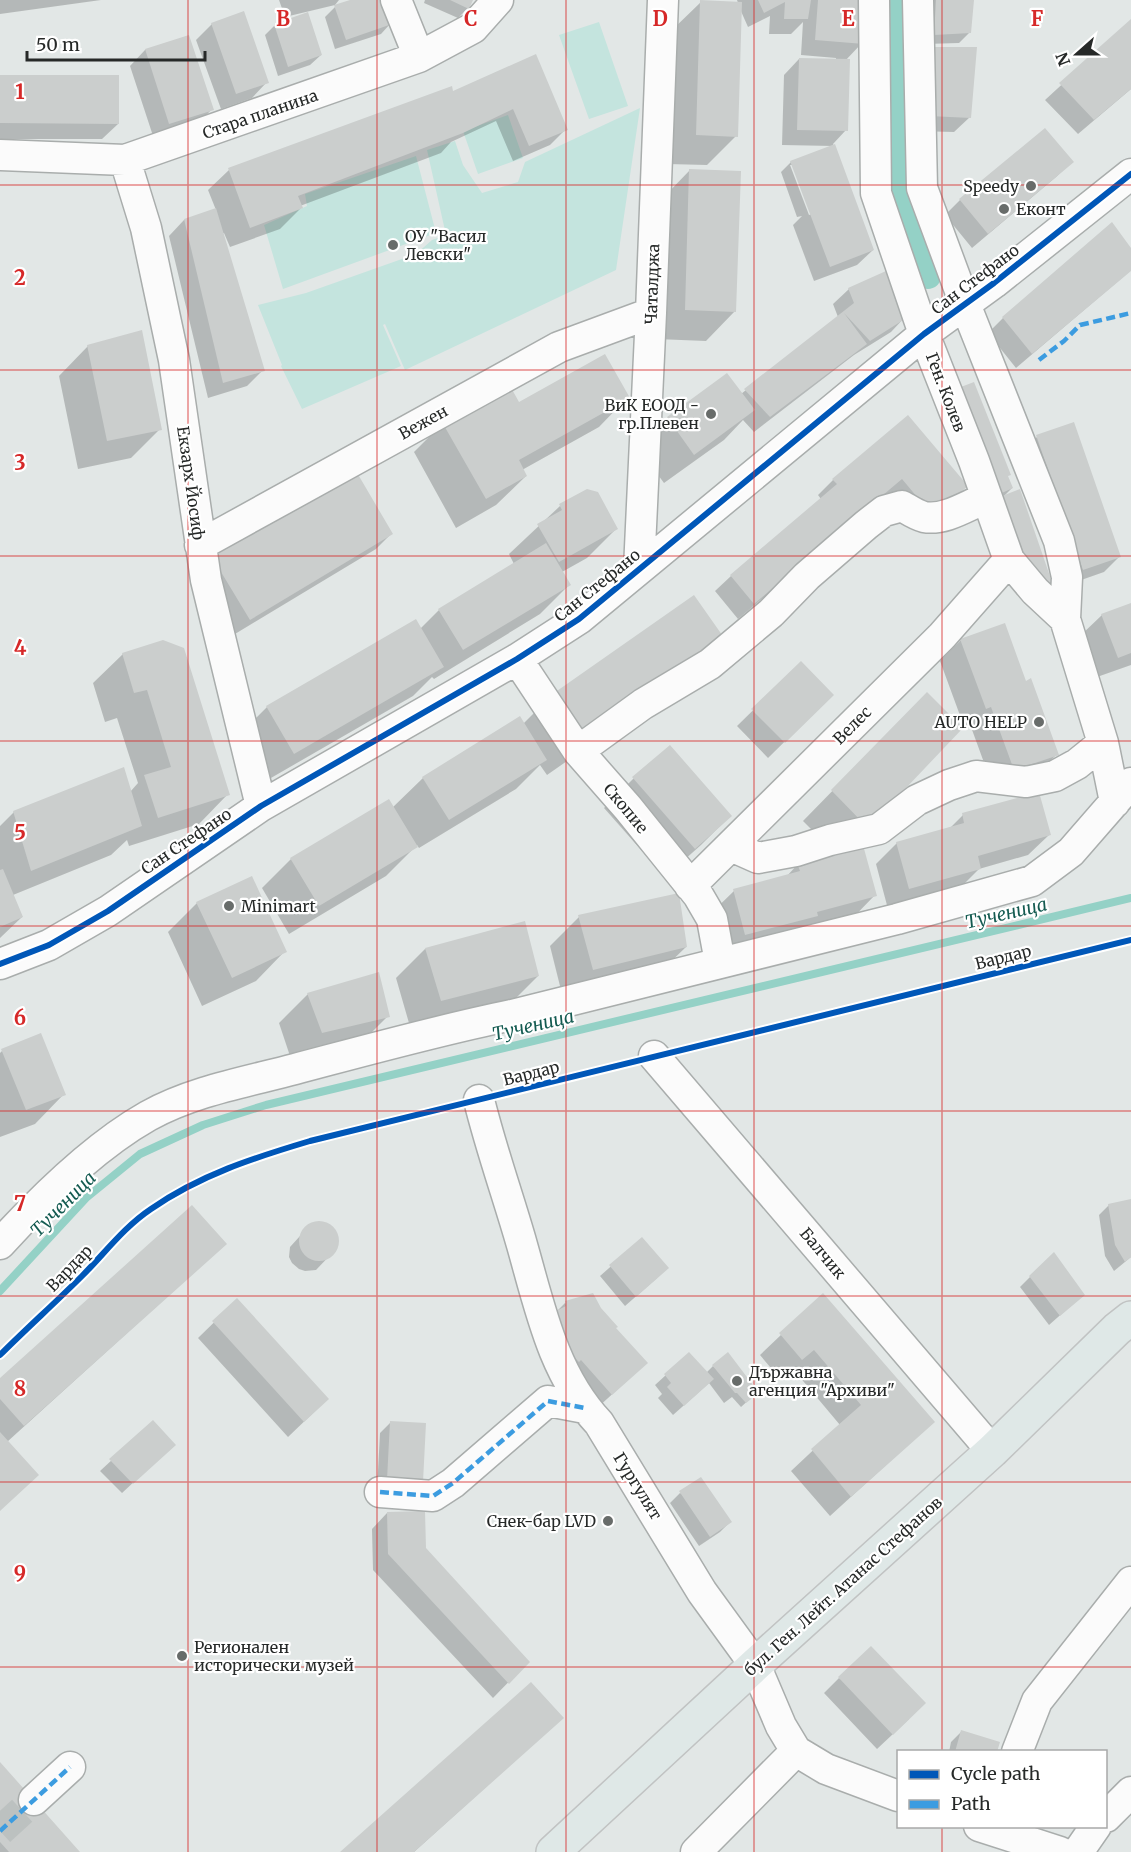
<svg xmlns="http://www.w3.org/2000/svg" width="1131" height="1852" font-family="Merriweather,serif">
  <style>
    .green { fill: #c4e4de }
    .shadow { fill: #0003; fill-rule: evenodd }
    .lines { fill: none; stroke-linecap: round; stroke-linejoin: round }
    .stream { stroke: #94d1c6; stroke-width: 8 }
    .canal { stroke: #94d1c6; stroke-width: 26 }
    .building { fill: #cbcecd }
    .minor-tunnel { stroke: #bcc1c0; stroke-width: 30; stroke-dasharray: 30 15; stroke-linecap: butt }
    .minor-casing { stroke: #a9adac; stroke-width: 33 }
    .major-casing { stroke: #c1c3c3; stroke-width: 36 }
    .minor { stroke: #fbfbfb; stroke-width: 30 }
    .major { stroke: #dfe8e7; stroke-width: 33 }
    .quiet { stroke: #3c9ce0; stroke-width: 4.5; stroke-dasharray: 9 4.5; stroke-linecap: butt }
    .cycleway-casing { stroke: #fff; stroke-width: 10 }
    .cycleway { stroke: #0057b8; stroke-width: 6 }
    .grid { fill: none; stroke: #d62828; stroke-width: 1.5; stroke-opacity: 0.55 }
    .poi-dot { fill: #686c6a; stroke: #fff; stroke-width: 2 }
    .labels { text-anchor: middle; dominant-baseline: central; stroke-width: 4.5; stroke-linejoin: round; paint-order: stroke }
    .street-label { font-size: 16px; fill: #262928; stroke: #fff }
    .poi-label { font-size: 16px; fill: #262928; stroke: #fff; text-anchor: start }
    .water-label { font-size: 18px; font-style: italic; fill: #145b51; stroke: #fff }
    .grid-label { font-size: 20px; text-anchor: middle; font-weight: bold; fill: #d62828; stroke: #fff; stroke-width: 4.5; stroke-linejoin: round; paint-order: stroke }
  </style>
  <rect width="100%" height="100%" fill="#e2e7e6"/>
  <path class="green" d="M599,22L628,106L589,119L559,35Z
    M640,108L616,270L405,370L385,324L383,325L401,366L302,409L281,366L282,365L258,305L306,293L416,254L432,240L446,235L427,150L455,141L463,165L482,193L518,182L525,162Z
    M508,115L523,158L478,174L463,131Z
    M416,156L436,233L283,289L264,225L307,206L305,194Z"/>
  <path class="shadow" d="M0,0H101L0,14Z
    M279,0H339L335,5L285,17Z
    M355,0L391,23L381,34L335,49L325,17L335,7Z
    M425,0H471L468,8L458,18L424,3Z
    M737,0H866L862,43L845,61L846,130L833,144L873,250L857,265L814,281L793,225L802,216L797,217L781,172L791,162L833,146L782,145L784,75L799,59L836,61V58L801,55L803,22L791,34H769L770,16L748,27L740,9L736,136L707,165L667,164L671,31L701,2L738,3ZM790,165H793L812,214L809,215Z
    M926,0H972L969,33L959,43L925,44Z
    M1131,21V89L1078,134L1045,100Z
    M212,24L267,82L252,98L221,109L196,40Z
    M275,25L321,55L310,65L278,76L265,35Z
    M188,36L212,109L197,125L154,139L130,66L145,50Z
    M918,64L970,117L954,132L915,131Z
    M497,72L566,129L550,145L513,161L496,121L451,142L441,153L300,206L301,208L280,229L230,247L224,233L222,234L263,370L247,386L208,398L169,236L184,220L216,210L208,190L229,170L452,93Z
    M0,76L118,124L102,139H0Z
    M1072,162L1056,177L972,248L945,215L960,200Z
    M690,170L735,311L706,341L656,339L661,200Z
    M1131,250V270L1016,368L988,333L1003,318Z
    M849,289L906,316L891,332L854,355L754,432L743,420L724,440L664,483L638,448L668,419L726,375L741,394L838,317L833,304Z
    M88,346L160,429L131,458L78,469L59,376Z
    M628,397L599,427L522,470L526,476L496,505L456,528L414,452L443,423Z
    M944,402L1007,476L1012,488L1003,497L1041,595Z
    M908,417L966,486L917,530L886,494L738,619L715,591L731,576L821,499L818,495L833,480Z
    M1037,437L1120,556L1104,572L1067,585L1021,452Z
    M560,506L616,529L587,558L562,572L569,585L540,614L434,679L432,677L413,696L264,782L238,736L267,707L420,629L439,610L514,564L509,554Z
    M392,533L376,549L235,634L198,574Z
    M1131,604V665L1097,677L1081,635L1102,615Z
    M961,640L1025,683L1057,754L1036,775L994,790L971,727L965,729L940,661Z
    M123,654L228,794L199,824L129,846L127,840L111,855L13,895L22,917L0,938V826L14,812L130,792L138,783L117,718L105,722L93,683Z
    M801,663L832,695L768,758L737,726Z
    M696,671L547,775L540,765L516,789L419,848L417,845L386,876L289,934L262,888L291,859L392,808L423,778L523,724L545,702Z
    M927,694L840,853L875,895L846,925L716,964L704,920L734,891L786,877L798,864L836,854L803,821Z
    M634,778L730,816L701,845L665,877L604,808Z
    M963,815L1049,835L1028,855L979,869L959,889L888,909L876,864L897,843L949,829Z
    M197,903L285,951L256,981L202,1006L168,932Z
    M579,917L686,947L656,976L563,998L550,946Z
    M425,949L538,976L509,1005L411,1030L396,978Z
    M308,994L388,1016L359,1045L292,1062L279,1023Z
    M2,1051L64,1094L35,1124L0,1137V1053Z
    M1131,1201V1257L1114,1271L1105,1256L1099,1215L1109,1205Z
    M318,1222L331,1227L337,1235V1248L316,1270L305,1271L299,1269L292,1263L289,1257L290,1247L310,1225Z
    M642,1239L657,1278L625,1306L600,1276Z
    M225,1244L7,1442L0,1511V1380Z
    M1053,1254L1083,1295L1049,1325L1020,1287Z
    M823,1295L933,1422L830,1516L791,1471L840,1425L793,1369L781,1380L760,1355Z
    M237,1300L312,1414L288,1437L198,1338Z
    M565,1303L615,1328L630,1378L596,1409L550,1318Z
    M689,1354L706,1373L713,1366L752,1397L741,1407L732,1397L724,1403L709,1383L673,1415L658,1398L662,1394L655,1385Z
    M153,1422L163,1455L122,1493L100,1471Z
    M390,1423L422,1481L377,1490L380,1433Z
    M680,1493L730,1522L720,1532L699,1546L670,1503Z
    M387,1513L424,1549L528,1662L493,1698L373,1570L372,1529Z
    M839,1678L909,1719L877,1749L824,1693Z
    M562,1718L414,1852H342Z
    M961,1732L995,1752H949L951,1742Z
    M0,1764L78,1852H0Z"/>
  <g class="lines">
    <path class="stream" d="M0,1291L86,1198L140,1154L203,1125L266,1105L1131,898"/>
    <path class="canal" d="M899,0L902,209L928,276"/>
  </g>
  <path class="building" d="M350,0H384L392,24L346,40L334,5Z
    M450,0H473L469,9Z
    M700,0L742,2L738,137L696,135Z
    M758,0H811L808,19H784L785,2L764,13Z
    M818,0H867L864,44L815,40Z
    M936,0H974L971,33L934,35Z
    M244,11L269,83L236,94L211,23Z
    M308,12L322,55L288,67L274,24Z
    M1131,19V89L1094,120L1059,83Z
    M189,35L214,110L169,124L145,49Z
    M933,47H977L971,118L929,116Z
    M536,54L568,130L529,146L513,109L463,133L298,196L303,208L250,228L228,168L452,86L453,91Z
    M799,58L850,59L848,131L797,130Z
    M0,75H119V124L0,123Z
    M1045,128L1074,162L988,234L959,199Z
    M835,144L874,250L830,267L790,161Z
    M689,169L741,171L736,312L685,310Z
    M216,208L265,371L223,383L184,219Z
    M1112,222L1131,248V271L1032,354L1002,317Z
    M886,271L908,317L870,341L844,313L867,344L770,417L744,389L854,303L848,288Z
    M142,330L162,430L107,441L87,345Z
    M605,354L630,398L519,460L527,476L486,499L442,422L509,384L519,402Z
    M727,373L755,410L694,455L667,417Z
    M974,382L1011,475L1008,476L1013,488L995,496L953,390Z
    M908,415L968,486L933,516L902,479L754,604L730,575L837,484L832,479Z
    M1074,422L1121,557L1083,570L1036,435Z
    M356,471L393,534L250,620L212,557Z
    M587,489L598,492L618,529L559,562L537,524L562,510L559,504Z
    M1020,489L1053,585L1038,590L1002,496Z
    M546,543L571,585L463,650L438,609Z
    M694,595L727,642L577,747L544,700Z
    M1131,603V653L1118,658L1101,614Z
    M416,619L444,667L294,754L266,706Z
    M1005,623L1026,681L1031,678L1059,755L1014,770L991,707L986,709L960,639Z
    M163,640L184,648L230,795L158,818L144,775L171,767L147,690L134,693L122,653Z
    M801,661L834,695L785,743L751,709Z
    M927,692L963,728L868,828L831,790Z
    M520,716L547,760L449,820L422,777Z
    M670,745L732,816L695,849L632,777Z
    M124,767L142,826L31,871L13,811Z
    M1039,792L1051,835L978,856L981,869L909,889L896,842L964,823L962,813Z
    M389,799L418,847L319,906L290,858Z
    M863,845L877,896L817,912L818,916L745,935L733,889L800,871L797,863Z
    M3,869L23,917L0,927V870Z
    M252,876L287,952L232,978L196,902Z
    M679,893L687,947L593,970L578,915Z
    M525,921L539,976L441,1001L425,948Z
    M379,972L390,1017L322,1033L307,993Z
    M41,1033L66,1095L26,1110L1,1049Z
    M1131,1199V1257L1125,1262L1115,1245L1108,1204Z
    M192,1205L227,1244L24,1426L0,1399V1378Z
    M299 1241a20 20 0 1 1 40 0a20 20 0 1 1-40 0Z
    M642,1237L669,1268L636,1297L609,1265Z
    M1054,1252L1085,1295L1060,1316L1029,1276Z
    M593,1293L601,1308L618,1327L616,1328L648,1363L612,1395L581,1360L579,1362L562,1345L561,1327L556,1311L566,1306L565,1301Z
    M823,1293L935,1422L851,1497L811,1449L861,1405L814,1350L802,1360L779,1333Z
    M237,1298L329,1399L304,1422L212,1321Z
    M689,1352L714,1379L684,1406L667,1387L671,1383L664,1374Z
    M728,1352L759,1393L746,1403L737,1393H735L712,1365Z
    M153,1420L176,1445L133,1484L109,1459Z
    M390,1421L426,1423L423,1482L387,1480Z
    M0,1432L39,1475L0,1511Z
    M701,1477L732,1522L710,1537L679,1491Z
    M425,1511L426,1548L530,1662L509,1684L388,1554L387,1512Z
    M871,1646L926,1703L893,1735L838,1677Z
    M531,1682L564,1718L414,1852H340Z
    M961,1730L1000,1742L997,1752H955Z
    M0,1762L80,1852H9L0,1842Z"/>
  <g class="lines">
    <path class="minor-tunnel" d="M0,1831L34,1800"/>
    <g class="minor-casing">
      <path id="minor" d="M396,0L419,57
        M874,0L876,193L924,334L974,461L1009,560L1035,591L1065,619
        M918,0L922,188L965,304L1059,541L1067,577L1065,619L1103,743L1115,802
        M0,155L125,160L419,57L473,28L498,0
        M125,160L146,228L174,360L206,580L261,806
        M200,545L559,347L651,313
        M639,569L651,313L663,0
        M517,659L578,751L628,808L698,895L712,919L720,962
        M578,751L643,704L710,664L771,613L807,576L866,525L884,511L902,506C909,510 916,515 924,517C945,521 968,505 986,498
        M731,846L758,858L796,851L830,840L879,829L917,800L949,785L976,776L1026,782L1055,776L1077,764L1103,743
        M690,886L942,636L1009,560
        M0,964L49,945L108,911L261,806L517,659L579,619L924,334L994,283L1131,174
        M654,1056L992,1451
        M479,1100C491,1149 508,1196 522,1245C540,1308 553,1374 599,1423L702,1592L755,1665L781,1726L796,1751L826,1769L898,1796
        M0,1244C41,1199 95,1146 148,1116C193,1091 246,1082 295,1069C367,1050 439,1030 512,1015L897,919L1032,881L1071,852L1131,783
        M380,1492L433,1496L453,1483L548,1401L585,1408
        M1017,1752L1037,1701L1131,1582
        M34,1800L70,1767
        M1106,1817L1131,1792
        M979,1826L1060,1852
        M696,1852L796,1751
        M1078,1852L1096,1826"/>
    </g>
    <g class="major-casing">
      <path id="major" d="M553,1852L755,1665L992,1451L1117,1329L1131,1318"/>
    </g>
    <use href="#minor" class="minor"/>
    <use href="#major" class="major"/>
    <path class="quiet" d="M1039,360L1064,341L1080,325L1131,313
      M380,1492L433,1496L453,1483L548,1401L585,1408
      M0,1831L70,1767"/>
    <g class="cycleway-casing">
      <path id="cycleway" d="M0,964L49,945L108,911L261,806L517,659L579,619L924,334L994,283L1131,174
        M0,1355C27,1328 55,1303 82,1276C105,1253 124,1227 151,1209C200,1175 253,1158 310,1141L1131,940"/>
    </g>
    <use href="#cycleway" class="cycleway"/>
  </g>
  <path class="grid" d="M188,0V1852M377,0V1852M566,0V1852M754,0V1852M942,0V1752M0,185H1131M0,370H1131M0,556H1131M0,741H1131M0,926H1131M0,1111H1131M0,1296H1131M0,1482H1131M0,1667H1131M942,1826V1852"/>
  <g class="poi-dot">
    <circle cx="1031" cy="186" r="6"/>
    <circle cx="1004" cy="209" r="6"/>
    <circle cx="393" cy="245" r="6"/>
    <circle cx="711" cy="414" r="6"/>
    <circle cx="1039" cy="722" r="6"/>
    <circle cx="229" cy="906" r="6"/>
    <circle cx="737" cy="1381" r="6"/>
    <circle cx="608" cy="1521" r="6"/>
    <circle cx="182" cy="1656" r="6"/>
  </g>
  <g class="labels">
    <g class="street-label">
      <text transform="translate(260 114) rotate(-19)">Стара планина</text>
      <text transform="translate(975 279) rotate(-37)">Сан Стефано</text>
      <text transform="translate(652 284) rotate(-88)">Чаталджа</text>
      <text transform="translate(946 392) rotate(69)">Ген. Колев</text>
      <text transform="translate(423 422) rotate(-29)">Вежен</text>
      <text transform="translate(191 483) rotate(82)">Екзарх Йосиф</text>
      <text transform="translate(597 585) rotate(-39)">Сан Стефано</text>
      <text transform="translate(852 725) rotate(-45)">Велес</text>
      <text transform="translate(626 808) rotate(50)">Скопие</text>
      <text transform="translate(186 841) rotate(-34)">Сан Стефано</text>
      <text transform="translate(1003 957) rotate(-14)">Вардар</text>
      <text transform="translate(531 1073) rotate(-14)">Вардар</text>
      <text transform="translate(823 1253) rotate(50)">Балчик</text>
      <text transform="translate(69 1268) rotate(-46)">Вардар</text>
      <text transform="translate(638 1486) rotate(58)">Гургулят</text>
      <text transform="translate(843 1586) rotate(-42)">бул. Ген. Лейт. Атанас Стефанов</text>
    </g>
    <g class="poi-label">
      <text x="1019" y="186" text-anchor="end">Speedy</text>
      <text x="1016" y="209">Еконт</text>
      <text x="405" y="236">ОУ "Васил<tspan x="405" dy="18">Левски"</tspan></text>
      <text x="699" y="405" text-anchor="end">ВиК ЕООД -<tspan x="699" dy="18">гр.Плевен</tspan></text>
      <text x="1027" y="722" text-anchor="end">AUTO HELP</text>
      <text x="241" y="906">Minimart</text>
      <text x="749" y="1372">Държавна<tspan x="749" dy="18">агенция "Архиви"</tspan></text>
      <text x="596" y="1521" text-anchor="end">Снек-бар LVD</text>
      <text x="194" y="1647">Регионален<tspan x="194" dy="18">исторически музей</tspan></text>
    </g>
    <g class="water-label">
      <text transform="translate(1006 913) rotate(-13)">Тученица</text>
      <text transform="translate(533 1025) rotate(-13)">Тученица</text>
      <text transform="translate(63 1204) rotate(-45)">Тученица</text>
    </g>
  </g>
  <g class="grid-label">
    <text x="283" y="26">B</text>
    <text x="471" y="26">C</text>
    <text x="660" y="26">D</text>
    <text x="848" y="26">E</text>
    <text x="1037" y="26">F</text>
    <text x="20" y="99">1</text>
    <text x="20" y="285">2</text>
    <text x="20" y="470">3</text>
    <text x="20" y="655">4</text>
    <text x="20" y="840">5</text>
    <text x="20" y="1025">6</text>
    <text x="20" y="1211">7</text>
    <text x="20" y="1396">8</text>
    <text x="20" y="1581">9</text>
  </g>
  <rect x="897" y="1750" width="210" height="78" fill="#ffffff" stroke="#a8a9a9" stroke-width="1.5"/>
  <rect x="909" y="1770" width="30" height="9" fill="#0057b8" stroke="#a8a9a9" stroke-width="1.5"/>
  <text x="951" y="1780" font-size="18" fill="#262928">Cycle path</text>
  <rect x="909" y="1800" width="30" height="9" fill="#3c9ce0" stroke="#a8a9a9" stroke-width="1.5"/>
  <text x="951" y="1810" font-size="18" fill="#262928">Path</text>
  <g transform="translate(1077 54) rotate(249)" stroke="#ffffff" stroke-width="4.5" paint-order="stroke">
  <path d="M0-4.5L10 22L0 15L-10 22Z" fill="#262928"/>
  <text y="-9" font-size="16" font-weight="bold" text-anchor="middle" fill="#262928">N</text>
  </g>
  <path d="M27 51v9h178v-9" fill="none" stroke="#262928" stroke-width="3"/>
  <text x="36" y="51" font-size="18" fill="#262928" stroke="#ffffff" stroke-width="4.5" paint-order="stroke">50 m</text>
</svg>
